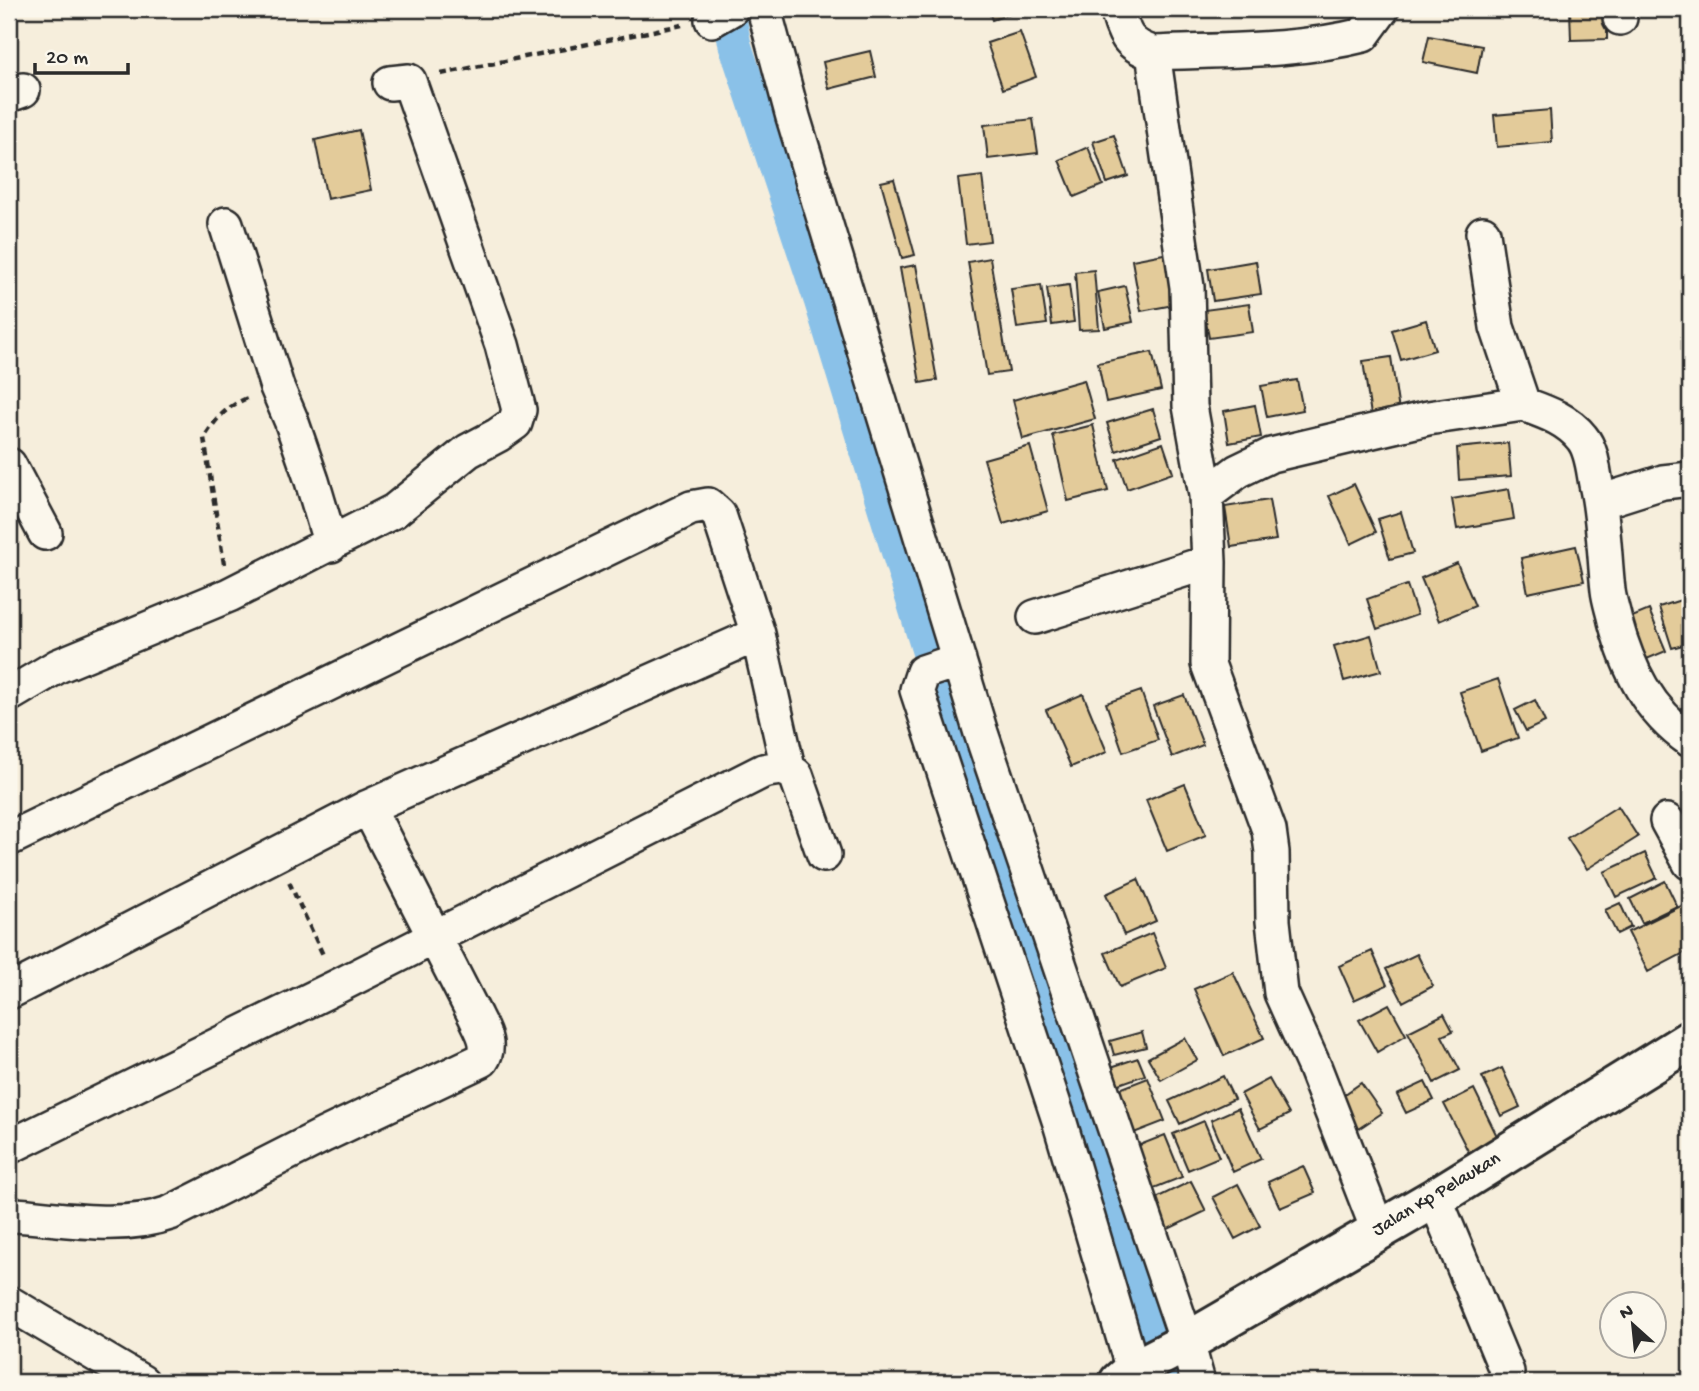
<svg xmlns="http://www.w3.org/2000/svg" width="1699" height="1391" font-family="'Gochi Hand',sans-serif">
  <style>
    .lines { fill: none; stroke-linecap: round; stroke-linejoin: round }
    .canal { stroke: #8ac1e8; stroke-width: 33 }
    .building { fill: #e3cb9a; stroke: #2b2b2b; stroke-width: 2 }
    .street-casing { stroke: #2b2b2b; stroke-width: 38 }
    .secondary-casing { stroke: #2b2b2b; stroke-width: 44 }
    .path { stroke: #2b2b2b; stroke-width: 4.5; stroke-dasharray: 7 5; stroke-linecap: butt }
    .street { stroke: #fbf7ec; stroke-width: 33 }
    .secondary { stroke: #fbf7ec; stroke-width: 38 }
    .labels { text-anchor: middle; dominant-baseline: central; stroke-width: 5; stroke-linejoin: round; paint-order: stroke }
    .street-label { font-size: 19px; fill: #2b2b2b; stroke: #fbf7ec }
  </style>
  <rect width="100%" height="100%" fill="#f6eedc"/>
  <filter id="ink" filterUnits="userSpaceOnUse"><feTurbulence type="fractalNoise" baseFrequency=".0143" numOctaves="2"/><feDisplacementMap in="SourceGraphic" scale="14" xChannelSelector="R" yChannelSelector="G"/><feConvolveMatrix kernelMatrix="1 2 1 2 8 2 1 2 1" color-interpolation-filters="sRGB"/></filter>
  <g filter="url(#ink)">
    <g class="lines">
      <path class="canal" d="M728,9L735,45L820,300L937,680L1108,1194L1165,1382"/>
    </g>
    <path class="building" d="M988,9H1025L992,20Z
      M1570,9H1607V39L1571,40Z
      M1020,32L1036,77L1003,89L987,43Z
      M1429,36L1482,46L1477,73L1423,62Z
      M870,51L876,77L829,89L823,62Z
      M1550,110L1552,142L1497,147L1494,115Z
      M1033,119L1038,153L988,159L984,125Z
      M359,130L371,190L327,199L315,140Z
      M1114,135L1128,176L1107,183L1093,142Z
      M1088,147L1103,185L1074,197L1059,160Z
      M982,176L990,241L966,244L958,179Z
      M894,179L915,255L902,258L881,182Z
      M1169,253L1179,304L1141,311L1132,260Z
      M990,258L1009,372L987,375L968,262Z
      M1256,261L1261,294L1213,301L1208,269Z
      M916,265L937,380L920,383L900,268Z
      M1094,270L1099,329L1079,330L1075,272Z
      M1041,285L1047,324L1017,328L1011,289Z
      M1069,285L1074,322L1052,325L1047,288Z
      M1125,286L1133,322L1105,328L1098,292Z
      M1249,304L1253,332L1209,338L1204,310Z
      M1426,320L1435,350L1401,360L1392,330Z
      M1152,352L1161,390L1106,402L1098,363Z
      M1391,357L1399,411L1371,415L1363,361Z
      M1084,380L1095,419L1023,439L1013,400Z
      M1297,380L1303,410L1267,417L1261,386Z
      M1255,405L1261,437L1229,443L1224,411Z
      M1153,409L1161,436L1116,451L1107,423Z
      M1093,425L1108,491L1068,501L1053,435Z
      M1163,443L1173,473L1127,489L1117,459Z
      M1508,443L1511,476L1459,480L1457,448Z
      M1030,446L1048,511L1003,524L984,459Z
      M1354,484L1376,532L1351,544L1329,496Z
      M1509,489L1514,519L1457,529L1452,499Z
      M1269,500L1276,540L1231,547L1225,507Z
      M1401,512L1413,553L1390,559L1378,519Z
      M1576,546L1584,581L1528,593L1521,558Z
      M1457,563L1475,606L1439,621L1421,578Z
      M1407,585L1417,615L1377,629L1367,599Z
      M1684,599L1690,619V643L1672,648L1659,607Z
      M1649,610L1666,651L1642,661L1625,620Z
      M1371,635L1381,671L1344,681L1334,646Z
      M1498,679L1518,738L1481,751L1460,692Z
      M1141,691L1158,740L1123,752L1106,703Z
      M1083,694L1107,752L1071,767L1046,710Z
      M1184,695L1203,745L1172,757L1153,706Z
      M1535,700L1545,722L1526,731L1515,710Z
      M1185,784L1206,835L1167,851L1146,800Z
      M1618,806L1638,837L1587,869L1567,838Z
      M1645,853L1657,878L1616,897L1604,872Z
      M1138,879L1156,921L1124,935L1106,894Z
      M1665,881L1677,906L1642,923L1630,899Z
      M1620,903L1631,927L1617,934L1605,910Z
      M1687,903L1690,910V950L1648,972L1628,932Z
      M1152,933L1166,968L1120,987L1105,953Z
      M1372,951L1387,985L1354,1000L1339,966Z
      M1417,954L1433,986L1403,1002L1386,969Z
      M1233,972L1264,1038L1224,1056L1194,989Z
      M1389,1004L1406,1035L1377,1052L1359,1020Z
      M1444,1014L1453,1031L1442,1036L1460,1070L1434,1083L1408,1032Z
      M1142,1032L1146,1047L1114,1055L1110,1041Z
      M1185,1038L1197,1060L1161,1080L1148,1058Z
      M1138,1058L1145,1075L1108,1088L1102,1070Z
      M1502,1068L1520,1107L1501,1116L1482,1077Z
      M1223,1076L1234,1099L1180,1124L1169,1101Z
      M1148,1078L1165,1121L1121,1138L1104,1095Z
      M1269,1079L1289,1114L1260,1129L1241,1094Z
      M1425,1082L1434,1100L1406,1113L1397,1095Z
      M1361,1083L1382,1113L1358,1129L1338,1099Z
      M1474,1089L1498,1138L1469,1153L1444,1104Z
      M1238,1108L1261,1159L1233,1172L1211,1120Z
      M1204,1121L1219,1157L1188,1170L1173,1134Z
      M1165,1135L1182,1177L1139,1194L1122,1152Z
      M1303,1166L1315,1193L1280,1208L1268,1182Z
      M1191,1181L1206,1211L1160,1233L1146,1203Z
      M1238,1184L1260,1226L1235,1239L1213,1197Z"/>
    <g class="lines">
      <g class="street-casing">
        <path id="street" d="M764,9L793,117L981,733L1187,1342L1198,1382
          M1117,9C1124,34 1127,45 1153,53C1222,50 1296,52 1363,35L1382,9
          M1620,18V9
          M712,20L731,9
          M1153,53L1187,287L1190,406L1206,495L1209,562L1208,664L1269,830L1272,852L1273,921L1281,993L1314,1066L1378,1230
          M9,95L23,90
          M226,224L277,387L291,420L312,481L331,545
          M1523,404C1545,412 1567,419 1582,438C1592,450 1593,469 1596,484C1604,518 1604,554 1608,590C1609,600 1613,611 1615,621C1628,669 1648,711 1690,740
          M9,465L45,533
          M1206,495L1238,471L1271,455L1428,418L1523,404L1497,327L1483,233
          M1600,502L1663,482L1690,479
          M1035,617L1209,562
          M959,660L923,672L917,690L1060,1123L1133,1370
          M9,695L58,666L229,595L394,511L468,451L498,435L515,423L519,410L502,345L409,81L390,83
          M1667,821L1690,863
          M9,839L691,508L708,505L719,515L758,634L788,768
          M9,992L368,807L758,634
          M9,1147L338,986L763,771C777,768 784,766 796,775L824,855
          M1435,1198L1507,1372
          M16,1215C66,1219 122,1230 170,1213L324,1135L482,1060C492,1045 482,1031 475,1016L368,807
          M9,1303L142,1382"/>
      </g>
      <g class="secondary-casing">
        <path id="secondary" d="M1119,1382L1133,1370L1187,1342L1435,1198L1690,1040"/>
      </g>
      <path class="path" d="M441,74L682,25
        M224,564L204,438C216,418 228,405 250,397
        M289,882L324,957"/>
      <use href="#street" class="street"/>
      <use href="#secondary" class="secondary"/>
    </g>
  </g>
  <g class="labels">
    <g class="street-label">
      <text transform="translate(1437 1195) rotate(-31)">Jalan Kp Pelaukan</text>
    </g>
  </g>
  <rect width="1699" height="1391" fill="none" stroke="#fbf7ec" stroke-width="35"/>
  <rect x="18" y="18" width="1664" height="1356" fill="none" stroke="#2b2b2b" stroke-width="2.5" filter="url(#ink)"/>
  <g transform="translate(1633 1325) rotate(333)"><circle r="33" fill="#fbf7ec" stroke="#a8a59f" stroke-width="2"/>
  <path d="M0-5L12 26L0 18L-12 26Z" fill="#2b2b2b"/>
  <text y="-10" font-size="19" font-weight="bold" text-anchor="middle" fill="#2b2b2b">N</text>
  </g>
  <path d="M35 63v10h93v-10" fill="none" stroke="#2b2b2b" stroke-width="3.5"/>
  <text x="46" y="63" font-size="21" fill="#2b2b2b" stroke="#fbf7ec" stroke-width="5" paint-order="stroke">20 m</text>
</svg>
